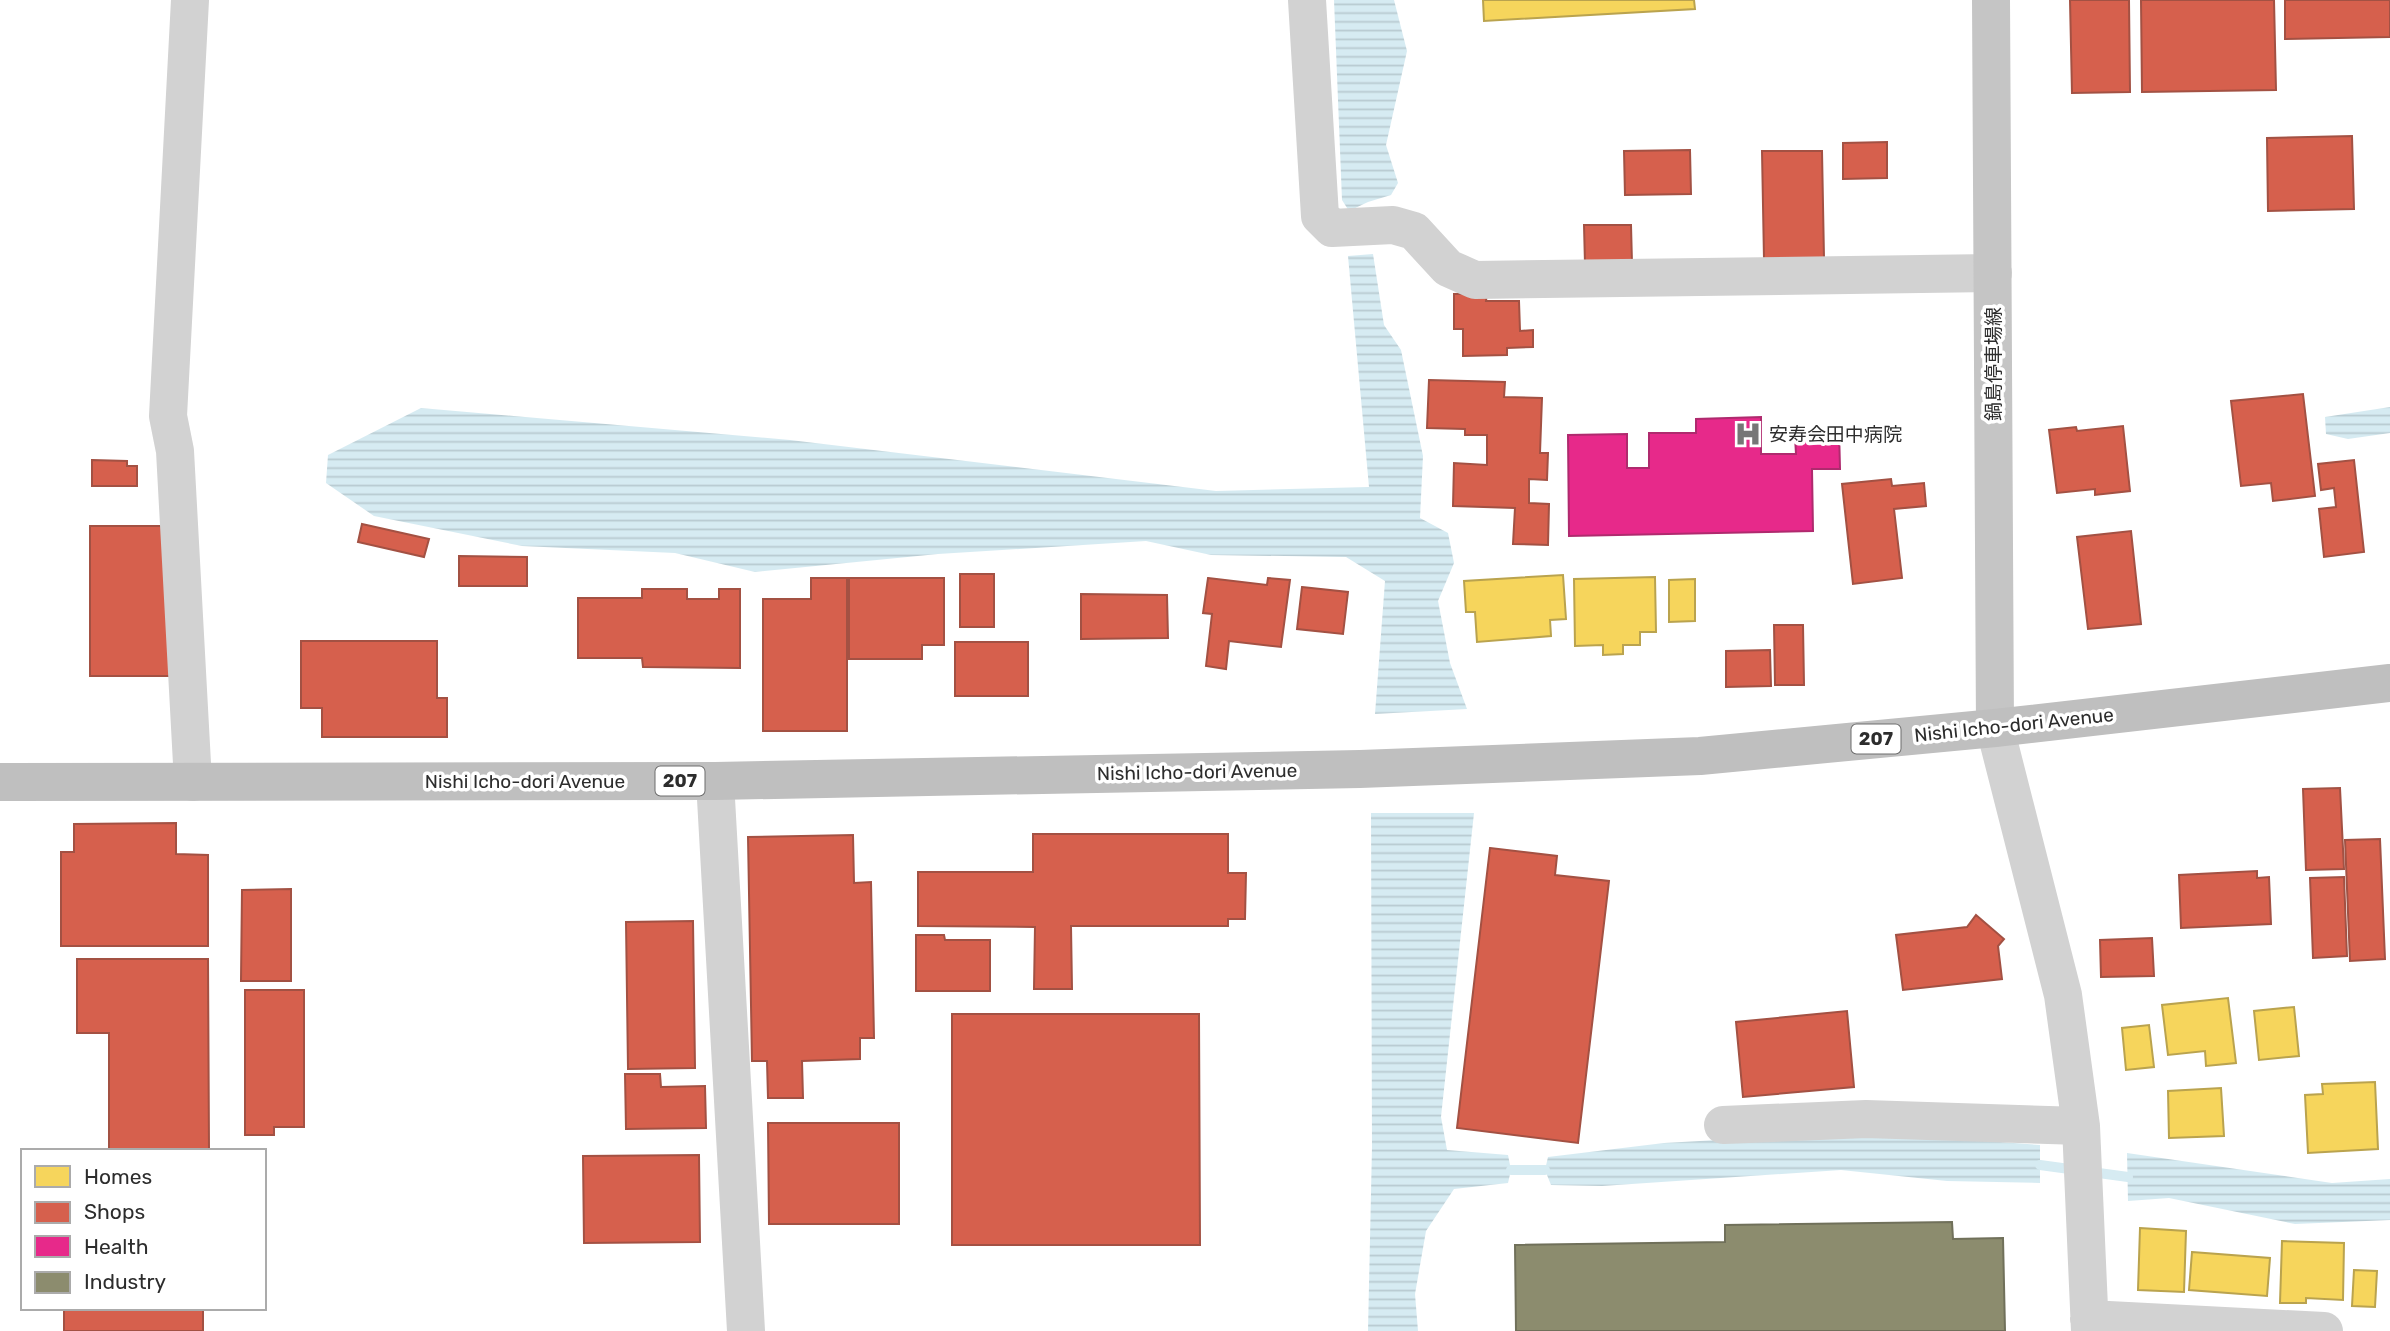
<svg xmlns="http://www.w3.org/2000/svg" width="2390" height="1331" font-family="Rubik,'Noto Sans JP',sans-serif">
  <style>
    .water { fill: url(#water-rules) }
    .homes { fill: #f6d55c; stroke: #baa34e; stroke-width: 2 }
    .shops { fill: #d6604d; stroke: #a35143; stroke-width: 2 }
    .health { fill: #e7298a; stroke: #af2a6e; stroke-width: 2 }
    .industry { fill: #8c8c6e; stroke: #70705a; stroke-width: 2 }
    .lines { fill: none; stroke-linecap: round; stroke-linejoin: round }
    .stream { stroke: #d6ebf2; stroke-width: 10 }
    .minor { stroke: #d2d2d2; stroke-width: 38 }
    .major { stroke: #c5c5c5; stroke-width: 38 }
    .highway { stroke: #bfbfbf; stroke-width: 38 }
    .labels { text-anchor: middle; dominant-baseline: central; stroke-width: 7; stroke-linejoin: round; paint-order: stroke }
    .shield { fill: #fff; stroke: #6c6c6c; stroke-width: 2 }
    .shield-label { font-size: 18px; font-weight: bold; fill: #2d2d2d }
    .street-label { font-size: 19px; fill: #2d2d2d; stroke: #fff }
    .poi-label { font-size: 19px; fill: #2d2d2d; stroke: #fff; text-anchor: start }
  </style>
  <defs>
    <pattern id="water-rules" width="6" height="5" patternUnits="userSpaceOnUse" patternTransform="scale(1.75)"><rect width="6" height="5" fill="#d6ebf2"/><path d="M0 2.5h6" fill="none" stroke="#b8cad0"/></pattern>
  </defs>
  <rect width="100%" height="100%" fill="#fff"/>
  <path class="water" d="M1334,0H1394L1407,51L1386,145L1398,183L1391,195L1368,202L1349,211L1342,200Z
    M1373,254L1384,325L1401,350L1423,456L1420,518L1448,533L1454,563L1438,601L1450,663L1467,709L1375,714L1385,581L1346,557L1211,555L1146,541L938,554L755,572L675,553L522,546L374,516L326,483L328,455L421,408L790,440L1216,491L1369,487L1348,256Z
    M2390,407V433L2348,439L2326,434L2325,417Z
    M1371,813H1474L1441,1117L1447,1150L1508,1155L1511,1170L1508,1183L1454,1189L1426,1231L1415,1294L1418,1331H1368L1372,1147Z
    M1864,1132L2040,1145V1183L1947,1181L1841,1170L1602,1186L1551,1185L1545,1170L1548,1157L1664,1143Z
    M2127,1153L2332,1183L2390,1179V1220L2295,1224L2169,1198L2128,1201Z"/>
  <path class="homes" d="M1483,0H1694L1695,9L1484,21Z
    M1563,575L1566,619L1550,620L1551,636L1477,642L1475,612H1466L1464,581Z
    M1655,577L1656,632H1640V645H1623V654L1603,655V645L1575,646L1574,579Z
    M1695,579V621L1669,622V580Z
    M2228,998L2236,1063L2206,1066L2205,1051L2168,1055L2162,1005Z
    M2294,1007L2299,1056L2259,1060L2254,1011Z
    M2149,1025L2154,1067L2126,1070L2122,1028Z
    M2375,1082L2378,1149L2308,1153L2305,1095L2323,1094L2322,1084Z
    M2221,1088L2224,1136L2169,1138L2168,1091Z
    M2140,1228L2186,1231L2184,1292L2138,1290Z
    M2282,1241L2344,1243L2343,1300L2306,1298V1303H2280Z
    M2192,1252L2270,1258L2267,1296L2189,1290Z
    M2354,1270L2377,1271L2375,1307L2352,1306Z"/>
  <path class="shops" d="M2070,0H2129L2130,92L2072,93Z
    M2141,0H2274L2276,90L2142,92Z
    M2285,0H2390V37L2285,39Z
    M2352,136L2354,209L2268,211L2267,138Z
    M1887,142V178L1843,179V143Z
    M1690,150L1691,194L1625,195L1624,151Z
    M1762,151H1822L1824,258L1764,259Z
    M1584,225H1631L1632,263L1585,264Z
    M1487,293L1486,301H1519L1520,331L1533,330V347L1507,348V355L1463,356V329H1454V294Z
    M1429,380L1505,382L1504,397L1542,398L1540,453H1548L1547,480L1529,479V503L1549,504L1548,545L1513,544L1515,508L1453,506L1454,463L1487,465V435H1465V429L1427,428Z
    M2303,394L2315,496L2273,501L2271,483L2241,486L2231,401Z
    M2123,426L2130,491L2095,495V489L2057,493L2049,430L2076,427L2077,431Z
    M92,460L127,461V466H137V486H92Z
    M2354,460L2364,552L2324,557L2319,509L2336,507L2334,488L2321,490L2318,464Z
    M1891,479L1892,486L1924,483L1926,506L1894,509L1902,578L1853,584L1842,484Z
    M362,524L429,539L424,557L358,542Z
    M90,526H164L172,676H90Z
    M2131,531L2141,624L2088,629L2077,537Z
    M459,556L527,557V586H459Z
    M960,574H994V627H960Z
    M811,578H847V731H763V599H811Z
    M849,578H944V645H922V659H849Z
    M1208,578L1267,585L1268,578L1290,580L1281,647L1229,641L1226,669L1206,666L1212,614L1203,613Z
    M1302,587L1348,592L1343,634L1297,629Z
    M642,589H687V599H719V589H740V668L643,667L642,658H578V598H642Z
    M1081,594L1167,595L1168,638L1081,639Z
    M1774,625H1803L1804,685H1775Z
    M301,641H437V698H447V737H322V708H301Z
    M955,642H1028V696H955Z
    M1770,650L1771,686L1726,687V651Z
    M2340,788L2344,869L2306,870L2303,789Z
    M176,823V854L208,855V946H61V852H74V824Z
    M1033,834H1228V873H1246L1245,919H1228V926H1071L1072,989H1034L1035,927L918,926V872H1033Z
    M853,835L854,883L871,882L874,1038H860V1059L802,1061L803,1098H768L767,1061H752L748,837Z
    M2380,839L2385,959L2350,961L2345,840Z
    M1490,848L1557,856L1555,875L1609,881L1578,1143L1457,1128Z
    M2257,871V878L2269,877L2271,924L2181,928L2179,875Z
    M2344,877L2347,956L2313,958L2310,878Z
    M291,889V981H241L242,890Z
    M1976,915L2004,939L1998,946L2002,979L1903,990L1896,935L1967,927Z
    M693,921L695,1068L628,1069L626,922Z
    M916,935H944L945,940H990V991H916Z
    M2152,938L2154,976L2101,977L2100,940Z
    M77,959H208L209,1151H109V1033H77Z
    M245,990H304V1127H274V1135H245Z
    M1847,1011L1854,1087L1743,1097L1736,1022Z
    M952,1014H1199L1200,1245H952Z
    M625,1074H660L661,1087L705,1086L706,1128L626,1129Z
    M768,1123H899V1224H769Z
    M699,1155L700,1242L584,1243L583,1156Z
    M64,1308H203V1331H64Z"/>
  <path class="health" d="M1761,417V454H1796L1795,437L1819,436V429H1839L1840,469H1812L1813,531L1569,536L1568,435L1627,434V468H1649V433H1696V419Z"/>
  <path class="industry" d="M1952,1222L1953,1239L2003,1238L2005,1331H1516L1515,1245L1725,1242V1225Z"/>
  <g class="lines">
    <path class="stream" d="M2040,1165L2128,1177
      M1511,1170H1545"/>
    <path class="minor" d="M190,0L168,416L175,451L193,782
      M1307,0L1320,216L1332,228L1393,225L1414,231L1448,268L1475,280L1993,273
      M1995,728L2063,995L2081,1126L2090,1331
      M715,781L746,1331
      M1723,1125L1866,1119L2081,1126
      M2089,1319L2324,1331"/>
    <path class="major" d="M1991,0L1995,728"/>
    <path class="highway" d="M0,782L715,781L1360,769L1700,756L1995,728L2390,683"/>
  </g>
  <defs>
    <g id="hospital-bare" transform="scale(2.1)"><path d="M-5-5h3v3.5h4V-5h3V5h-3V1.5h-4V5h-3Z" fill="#767676" stroke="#fff" stroke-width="2.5" paint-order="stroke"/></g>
  </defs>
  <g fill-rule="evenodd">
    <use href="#hospital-bare" x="1748" y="434"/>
  </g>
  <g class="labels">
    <g class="shield">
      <rect x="1851.5" y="724.5" width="49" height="29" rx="5"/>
      <rect x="655.5" y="766.5" width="49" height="29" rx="5"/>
    </g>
    <g class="shield-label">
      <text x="1876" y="739">207</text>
      <text x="680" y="781">207</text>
    </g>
    <g class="street-label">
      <text transform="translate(1993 364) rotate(-90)">鍋島停車場線</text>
      <text transform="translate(2014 725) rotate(-6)">Nishi Icho-dori Avenue</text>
      <text transform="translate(1197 772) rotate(-1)">Nishi Icho-dori Avenue</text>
      <text x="525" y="781">Nishi Icho-dori Avenue</text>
    </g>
    <g class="poi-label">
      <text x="1769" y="434">安寿会田中病院</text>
    </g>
  </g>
  <rect x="21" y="1149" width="245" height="161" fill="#ffffff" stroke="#ababab" stroke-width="2"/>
  <rect x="35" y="1166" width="35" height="21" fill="#f6d55c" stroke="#ababab" stroke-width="2"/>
  <text x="84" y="1184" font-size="21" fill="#2d2d2d">Homes</text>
  <rect x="35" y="1202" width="35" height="21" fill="#d6604d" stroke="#ababab" stroke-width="2"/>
  <text x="84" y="1219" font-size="21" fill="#2d2d2d">Shops</text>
  <rect x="35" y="1236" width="35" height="21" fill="#e7298a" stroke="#ababab" stroke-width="2"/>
  <text x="84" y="1254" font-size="21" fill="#2d2d2d">Health</text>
  <rect x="35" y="1272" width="35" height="21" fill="#8c8c6e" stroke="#ababab" stroke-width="2"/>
  <text x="84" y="1289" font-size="21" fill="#2d2d2d">Industry</text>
</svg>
